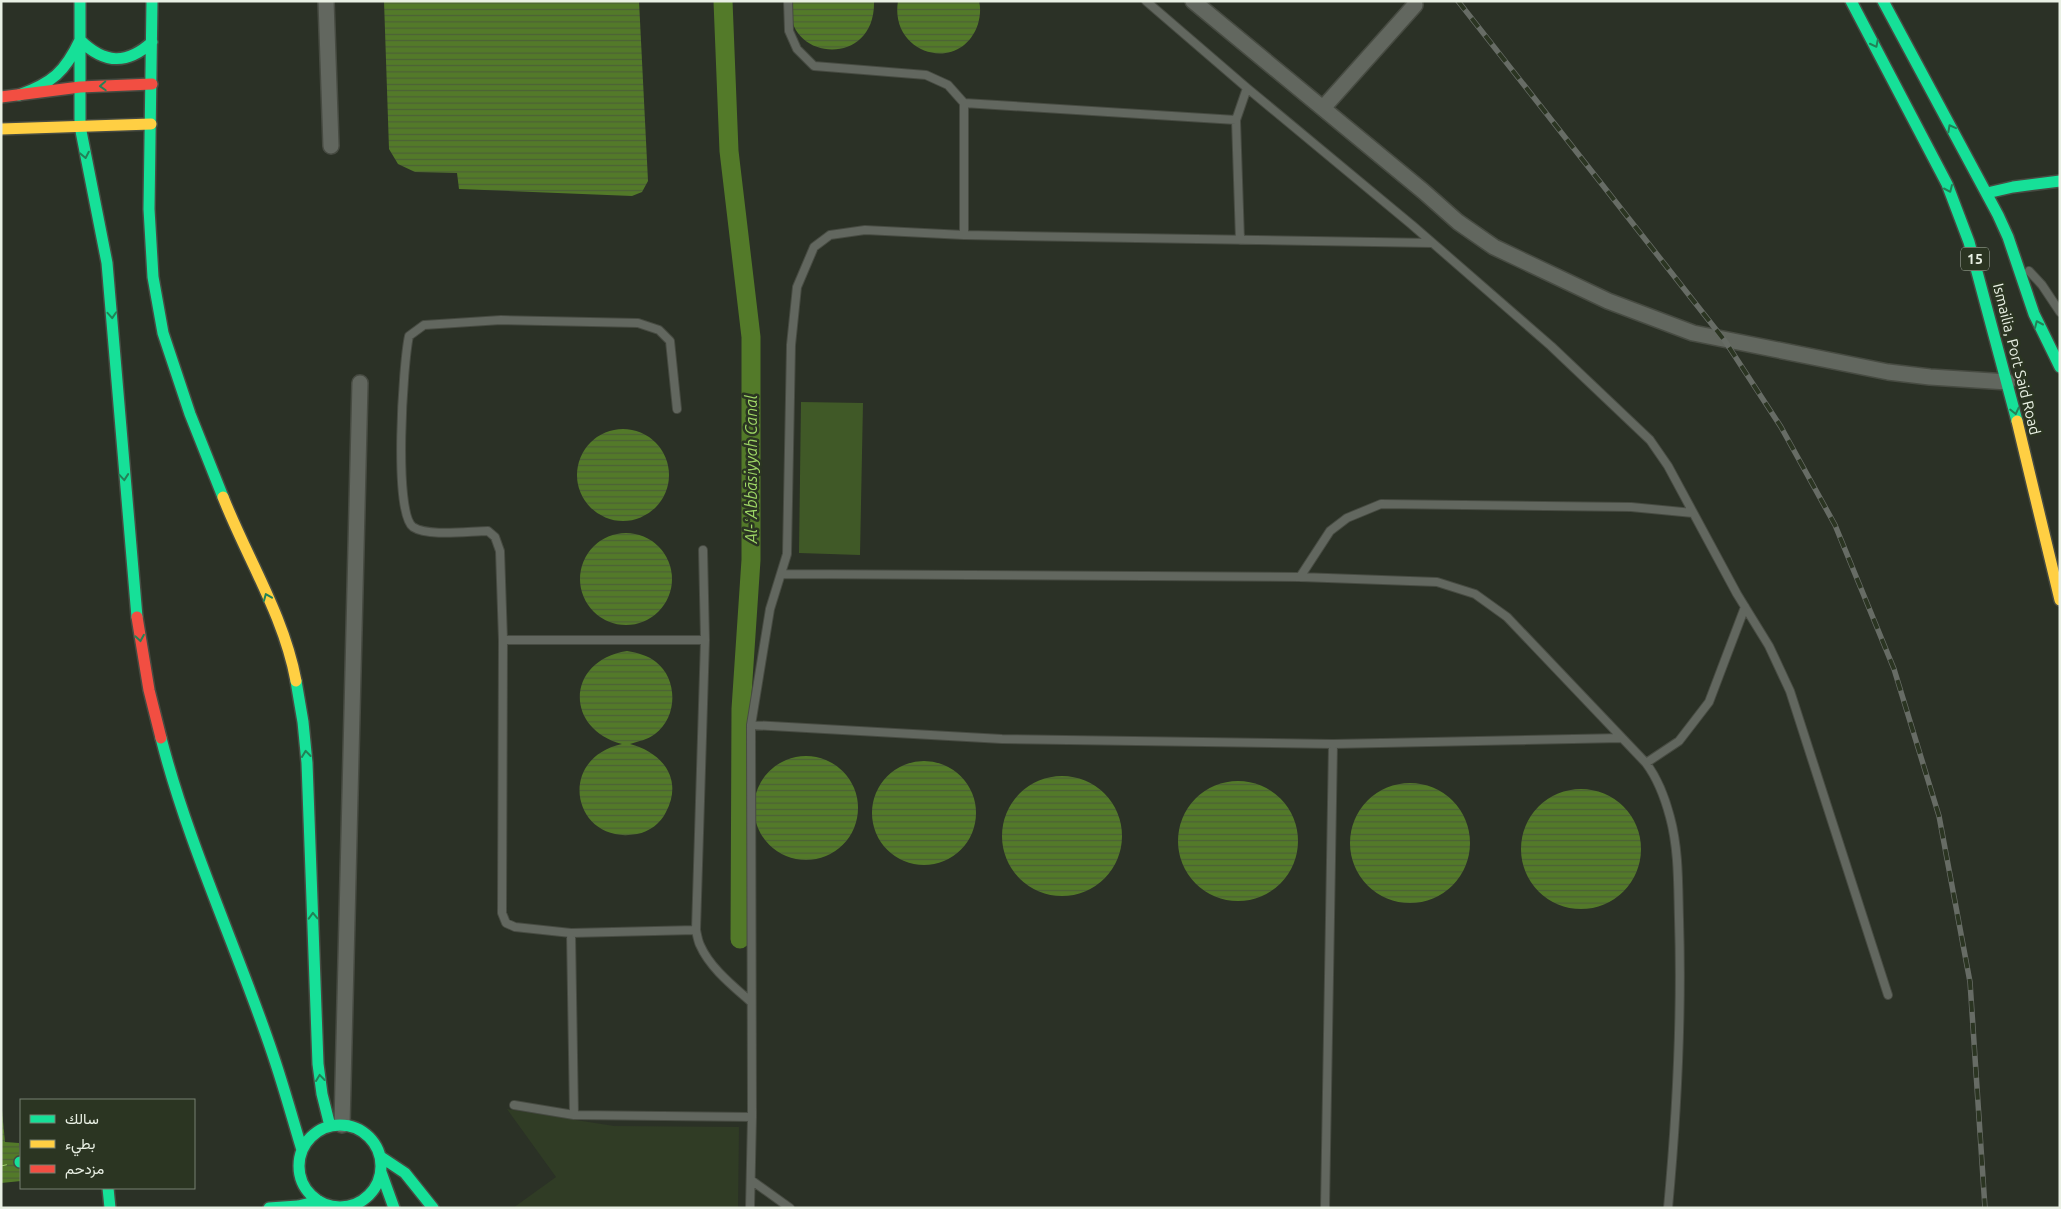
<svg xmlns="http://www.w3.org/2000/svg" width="2061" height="1209" font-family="Ubuntu,Vazirmatn,sans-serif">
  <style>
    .built { fill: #303c25 }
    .green { fill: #405927 }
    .water { fill: url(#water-rules) }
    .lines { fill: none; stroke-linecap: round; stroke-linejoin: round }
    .canal { stroke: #537a29; stroke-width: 19 }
    .ferry { stroke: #9fd866; stroke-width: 1; stroke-dasharray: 6 5; stroke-linecap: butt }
    .lane-casing { stroke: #474b42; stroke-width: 10 }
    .street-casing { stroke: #474b42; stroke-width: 18 }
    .fast-casing { stroke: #474b42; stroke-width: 14 }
    .slow-casing { stroke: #474b42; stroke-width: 14 }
    .jam-casing { stroke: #474b42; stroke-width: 14 }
    .lane { stroke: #62675f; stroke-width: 8 }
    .street { stroke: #62675f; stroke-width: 15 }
    .fast { stroke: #16e098; stroke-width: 11 }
    .slow { stroke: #ffcf43; stroke-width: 11 }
    .jam { stroke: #f24e42; stroke-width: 11 }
    .rail-casing { stroke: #676c65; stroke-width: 5.5 }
    .rail { stroke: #2b3522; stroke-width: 4; stroke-dasharray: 11; stroke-linecap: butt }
    .oneway { stroke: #228257 }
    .labels { text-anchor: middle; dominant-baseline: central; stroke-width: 5; stroke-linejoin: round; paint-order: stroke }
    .shield { fill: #2b3522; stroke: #b0b8aa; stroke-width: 1 }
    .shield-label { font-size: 14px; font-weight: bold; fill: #e9f0e4 }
    .street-label { font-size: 15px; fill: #e9f0e4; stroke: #2b3522 }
    .water-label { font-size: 16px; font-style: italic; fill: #9fd866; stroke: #2b3522 }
  </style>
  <defs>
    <pattern id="water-rules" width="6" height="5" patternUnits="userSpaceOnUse" patternTransform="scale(1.25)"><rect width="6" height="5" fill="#537a29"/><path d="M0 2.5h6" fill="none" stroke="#4c6136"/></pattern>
  </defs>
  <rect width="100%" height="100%" fill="#2b3126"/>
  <path class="built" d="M507,1109L614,1126L739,1127L738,1208H513L556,1177Z"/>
  <path class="green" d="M801,402L863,403L860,555L799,553Z"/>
  <path class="water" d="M384,1H639L648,181L642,192L632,196L459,189L457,173L415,172L398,164L389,149Z
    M791,1H874C876,70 782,61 791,1Z
    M898,1H979C981,9 980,17 978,24C961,75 889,55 898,1Z
    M577 475a46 46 0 1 1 92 0a46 46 0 1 1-92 0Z
    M580 579a46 46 0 1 1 92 0a46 46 0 1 1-92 0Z
    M627,651C638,653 647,655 656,662C678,679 678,717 655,734C647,740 639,741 630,744C661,752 684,778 666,812C661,823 649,832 637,834C574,846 554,759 622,744C563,728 567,660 627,651Z
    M754 808a52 52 0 1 1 104 0a52 52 0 1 1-104 0Z
    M872 813a52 52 0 1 1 104 0a52 52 0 1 1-104 0Z
    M1002 836a60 60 0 1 1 120 0a60 60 0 1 1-120 0Z
    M1178 841a60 60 0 1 1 120 0a60 60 0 1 1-120 0Z
    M1350 843a60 60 0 1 1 120 0a60 60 0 1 1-120 0Z
    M1521 849a60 60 0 1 1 120 0a60 60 0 1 1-120 0Z
    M1,1100L5,1142L19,1143L21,1181L1,1183Z"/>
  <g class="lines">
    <path class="canal" d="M723,1L729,151L751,337V560L741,709L740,939"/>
    <path class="ferry" d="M1,1166L10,1164"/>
    <g class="lane-casing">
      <path id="lane" d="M788,1L789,31L797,49L814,66L926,75L948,85L964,103V235
        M1146,1L1247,88L1412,225L1551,346L1650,440L1668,466L1737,594L1769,646L1790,691L1888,995
        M964,103L1236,120
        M1240,240L1236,120L1247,88
        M2029,271L2042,285L2060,312
        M677,409L670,341L659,330L638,323L501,320L424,325L409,336C403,363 393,513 413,527C428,537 470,531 488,531L495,537L500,551L503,640L502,913L506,923L515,927L571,933L574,1115L752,1117
        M703,550L705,640
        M781,574L1300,577L1437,582L1475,594L1507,617L1646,763C1658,779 1665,798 1670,817C1679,850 1678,886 1679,919C1682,1015 1677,1112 1668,1208
        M1300,577L1330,531L1347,518L1381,504L1631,507L1693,513
        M503,640H705L696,930C697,935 698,941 700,945C710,968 733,986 751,1002
        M751,725L1002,739L1333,744L1622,738
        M1646,763L1679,741L1709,702L1745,607
        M571,933L696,930
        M514,1105L574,1115
        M751,1180L790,1208
        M750,1208L752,1117L751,725L770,609L787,554L791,345L797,287L814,247L830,235L865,230L964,235L1432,243
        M1325,1208L1333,744"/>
    </g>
    <g class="street-casing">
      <path id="street" d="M326,1L331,146
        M1193,1L1423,191L1458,222L1494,247L1608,301L1693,333L1888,372L1930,377L2008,382
        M1323,108L1415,5
        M342,1125L360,383"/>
    </g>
    <g class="fast-casing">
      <path id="fast" d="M80,1V126L107,263L137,617
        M152,1L149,209L153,277L163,333L190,414L223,497
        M1851,1L1947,184L1969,242L2017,421
        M1883,1L1998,215L2008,237L2034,314L2060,367
        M19,95C52,83 65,72 80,40C104,64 127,65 152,42
        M1987,193L2013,187L2060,181
        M296,681L303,722L307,763L318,1064L322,1094L330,1126
        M161,738C188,844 237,948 272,1052C283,1084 292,1117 302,1150
        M299 1166a41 41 0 1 1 82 0a41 41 0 1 1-82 0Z
        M381,1157L405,1173L433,1208
        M20,1162H21
        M381,1172L394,1208
        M108,1188L110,1208
        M269,1208L298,1206L319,1201"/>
    </g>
    <g class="slow-casing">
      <path id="slow" d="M1,129L151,124
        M2017,421L2060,600
        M223,497C247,558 284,616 296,681"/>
    </g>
    <g class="jam-casing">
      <path id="jam" d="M1,97L80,87L152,84
        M137,617L149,690L161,738"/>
    </g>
    <use href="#lane" class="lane"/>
    <use href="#street" class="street"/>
    <use href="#fast" class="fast"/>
    <use href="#slow" class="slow"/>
    <use href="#jam" class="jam"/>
    <g class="rail-casing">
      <path id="rail" d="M1458,1L1725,341L1781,427L1835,525L1894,669L1939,816L1970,982L1985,1208"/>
    </g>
    <use href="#rail" class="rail"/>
  </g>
  <defs><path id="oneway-chevron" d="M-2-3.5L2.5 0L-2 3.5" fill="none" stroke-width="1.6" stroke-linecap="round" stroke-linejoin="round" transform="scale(1.25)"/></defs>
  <g class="oneway">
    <use href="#oneway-chevron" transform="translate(1875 44) rotate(63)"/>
    <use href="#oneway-chevron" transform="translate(103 86) rotate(177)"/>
    <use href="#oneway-chevron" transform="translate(1951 128) rotate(-118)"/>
    <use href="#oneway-chevron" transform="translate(85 155) rotate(79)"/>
    <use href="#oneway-chevron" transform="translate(1949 189) rotate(66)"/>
    <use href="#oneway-chevron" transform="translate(112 315) rotate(86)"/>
    <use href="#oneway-chevron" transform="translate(2038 324) rotate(-114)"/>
    <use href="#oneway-chevron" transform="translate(2015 411) rotate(77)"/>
    <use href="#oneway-chevron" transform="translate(124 477) rotate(85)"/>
    <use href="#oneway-chevron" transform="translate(267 597) rotate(-112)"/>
    <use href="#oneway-chevron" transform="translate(140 638) rotate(81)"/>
    <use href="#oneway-chevron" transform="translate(306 754) rotate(-96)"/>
    <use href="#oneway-chevron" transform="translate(313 916) rotate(-92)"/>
    <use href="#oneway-chevron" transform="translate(320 1078) rotate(-97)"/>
  </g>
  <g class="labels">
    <rect class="shield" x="1961" y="247.5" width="28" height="23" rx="4"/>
    <g class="shield-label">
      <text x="1975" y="259">15</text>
    </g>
    <g class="street-label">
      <text transform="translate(2017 359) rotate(76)">Ismailia, Port Said Road</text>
    </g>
    <g class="water-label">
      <text transform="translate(751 469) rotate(-90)">Al-ʿAbbāsiyyah Canal</text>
    </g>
  </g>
  <rect width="2061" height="1209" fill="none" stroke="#e9f0e4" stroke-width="5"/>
  <rect x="20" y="1099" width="175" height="90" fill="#2b3522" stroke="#778070"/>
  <rect x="30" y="1115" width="25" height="8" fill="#16e098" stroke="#778070"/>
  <text x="65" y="1124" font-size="15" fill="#e9f0e4">سالك</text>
  <rect x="30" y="1140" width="25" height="8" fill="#ffcf43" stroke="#778070"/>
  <text x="65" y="1149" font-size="15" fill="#e9f0e4">بطيء</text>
  <rect x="30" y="1165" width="25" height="8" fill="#f24e42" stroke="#778070"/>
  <text x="65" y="1174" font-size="15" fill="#e9f0e4">مزدحم</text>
</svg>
